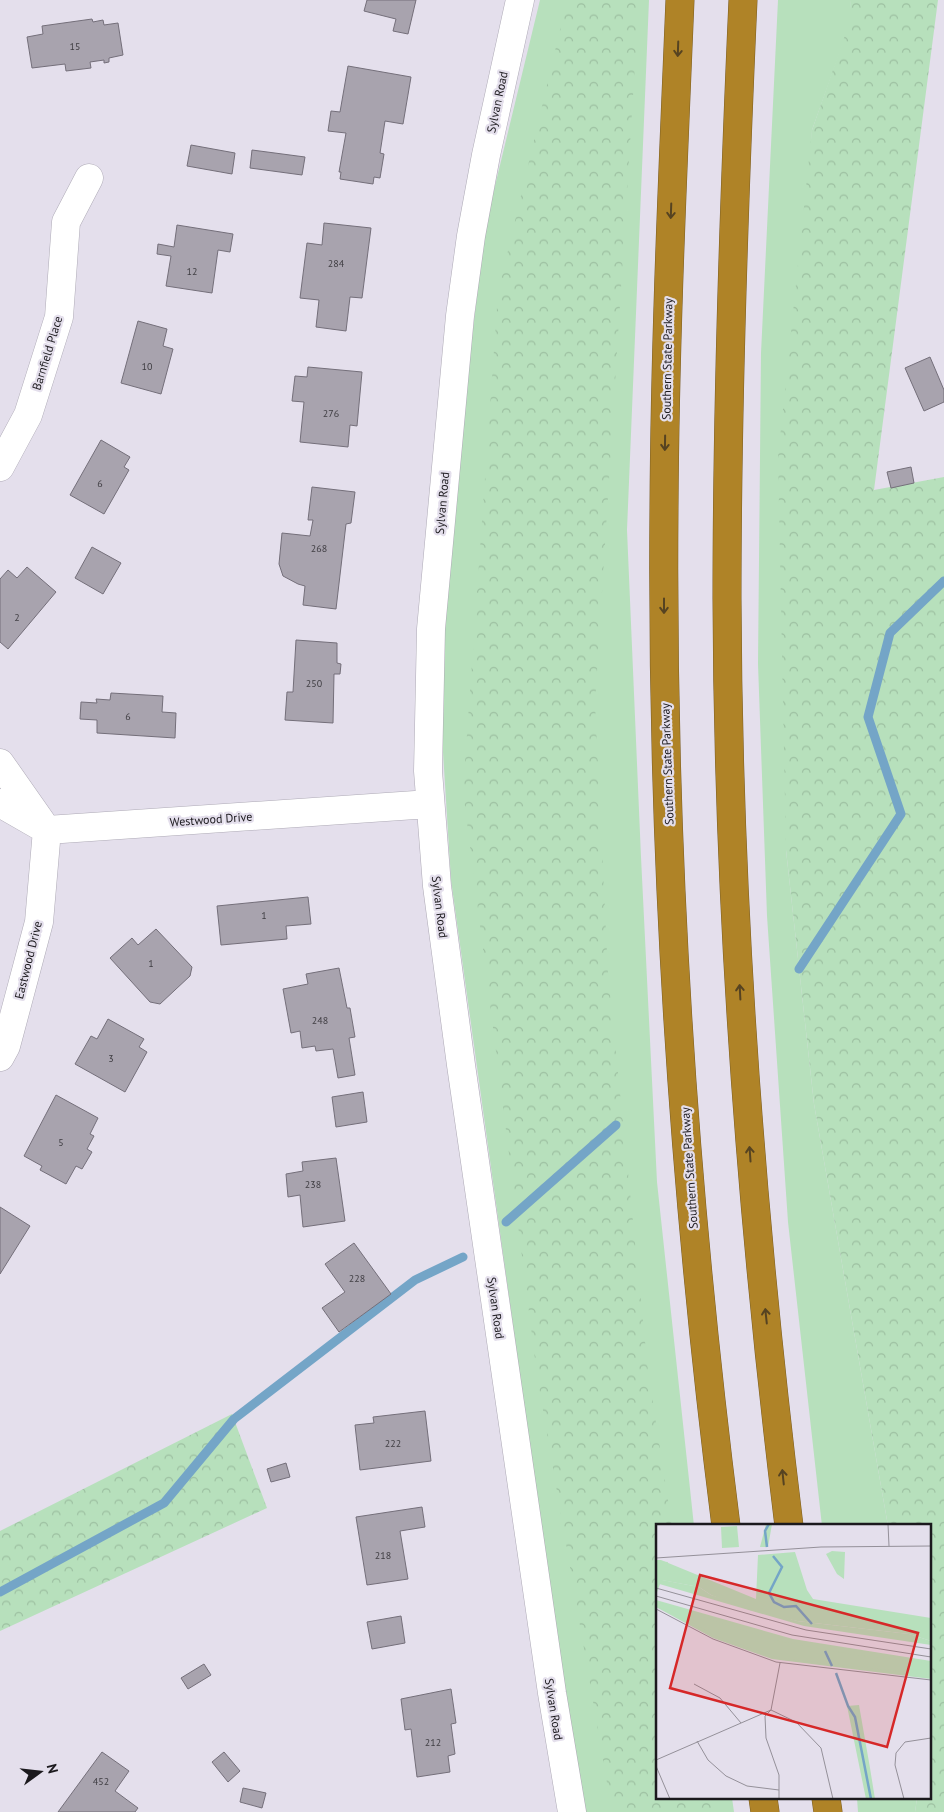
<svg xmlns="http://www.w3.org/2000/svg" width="944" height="1812" font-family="'PT Sans',sans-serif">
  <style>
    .grass { fill: #b7e0bc }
    .forest { fill: url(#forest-crowns) }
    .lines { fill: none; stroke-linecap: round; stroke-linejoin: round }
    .stream { stroke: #74a5c7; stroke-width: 9 }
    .building { fill: #a8a3ae; stroke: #746f7a }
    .minor-casing { stroke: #aeaab6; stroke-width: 29 }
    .highway-casing { stroke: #7b5e24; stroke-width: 29 }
    .minor { stroke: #fff; stroke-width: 28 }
    .highway { stroke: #af8327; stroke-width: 28 }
    .oneway { stroke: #564321 }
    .labels { text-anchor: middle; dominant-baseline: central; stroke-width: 4.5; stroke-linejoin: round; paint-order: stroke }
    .number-label { font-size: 10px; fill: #3e3c41 }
    .street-label { font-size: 12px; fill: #1b191d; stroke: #e4dfec }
    .inset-river { fill: none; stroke: #74a5c7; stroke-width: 2.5 }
    .inset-road { fill: none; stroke: #949099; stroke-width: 1 }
    .view { fill: #d62828; fill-opacity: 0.15; stroke: #d62828; stroke-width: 2.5 }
    .inset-edge { fill: none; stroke: #1b191d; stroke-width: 2.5 }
  </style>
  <defs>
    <pattern id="forest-crowns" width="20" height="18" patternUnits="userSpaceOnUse" patternTransform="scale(1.25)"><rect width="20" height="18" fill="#b7e0bc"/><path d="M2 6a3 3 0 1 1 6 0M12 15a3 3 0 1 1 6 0" fill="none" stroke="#9dc0a1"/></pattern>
  </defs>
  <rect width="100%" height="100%" fill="#e4dfec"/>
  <path class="grass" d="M540,0H649L627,530L641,857L657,1182L694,1526H658V1798H732L734,1812H584L572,1749L451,880L442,736L446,590L471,346L485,227Z
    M778,0H850L852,18L812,130L786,850L814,1104L888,1526H822L788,1222L767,916L758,664L761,353Z
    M857,1798H917L915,1812H858Z"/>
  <path class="forest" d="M567,0H639L595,704L608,974L648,1371L672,1526H658V1798H713L715,1812H612L537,1375L463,791L498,293Z
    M850,0H938L874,490L944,477V1812H915L917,1798H930V1526H888L814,1104L786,850L778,457L812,130L851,18Z
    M232,1414L267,1508L0,1631V1531Z"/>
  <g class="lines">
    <path class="stream" d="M799,969L901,814L868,717L890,633L944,581
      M506,1222L616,1125
      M0,1592L164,1503L234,1419L415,1280L463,1257"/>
  </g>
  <path class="building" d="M367,0H416L408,34L393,31L396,19L364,11Z
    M92,19L93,22L103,20L104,25L118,23L123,55L109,58V62L104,63V60L90,62L91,68L66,71L65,64L32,68L27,37L43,34L42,26Z
    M348,66L411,77L403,124L385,121L380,153L384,154L380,178L374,177L373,184L340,179L341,172H339L346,133L328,131L331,111L340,112Z
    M191,145L235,153L232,174L187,166Z
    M252,150L305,157L302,175L250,168Z
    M324,223L371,228L362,298L350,297L346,331L316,327L319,300L300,298L307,243L322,245Z
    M177,225L233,234L230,252L218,250L212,293L166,286L171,256L157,254L158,244L174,247Z
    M138,321L167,329L163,346L173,349L161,394L121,383Z
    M930,357L944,390V402L924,411L905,368Z
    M308,367L362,372L357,426L350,425L348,447L300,442L304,402L292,401L295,376L307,377Z
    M101,440L130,457L124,467L129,470L104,514L70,495Z
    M911,467L914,483L891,488L887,472Z
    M312,487L355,492L351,523L346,524L336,609L303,605L305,586L298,584L283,576L279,564L282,533L310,536L313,520H308Z
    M92,547L121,563L103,594L75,578Z
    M27,567L56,592L8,649L0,642V579L8,570L17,578Z
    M296,640L337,643V663L341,664L340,674H334L333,723L285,720L287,692H293Z
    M111,693L163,696L162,712L176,713L175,738L97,733V720L80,719L81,702L97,703L96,699L110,700Z
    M308,897L311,924L286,926L287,939L221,945L217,906Z
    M156,929L192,967L190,976L160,1004L150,1002L110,958L132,938L138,945Z
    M339,968L347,1008H350L355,1037L349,1038L355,1075L338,1078L333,1049L316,1051L315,1046L302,1048L300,1031L291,1033L283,989L308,984L306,974Z
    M108,1019L144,1039L139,1047L147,1052L125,1092L75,1064L91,1036L97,1039Z
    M363,1092L367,1122L336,1127L332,1097Z
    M56,1095L98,1118L90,1134L94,1136L87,1149L92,1152L82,1169L76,1166L66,1184L40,1170L42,1166L24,1156Z
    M336,1158L345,1221L303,1227L300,1195L288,1197L286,1174L303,1171L302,1162Z
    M0,1207L30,1226L0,1274Z
    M354,1243L391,1294L339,1332L322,1308L345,1292L325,1264Z
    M425,1411L431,1461L360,1470L355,1425L374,1423L373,1417Z
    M286,1463L290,1477L271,1482L267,1469Z
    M422,1507L425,1527L400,1531L408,1579L367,1585L356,1517Z
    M401,1616L405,1643L372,1649L367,1622Z
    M204,1664L211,1675L188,1689L181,1678Z
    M451,1689L456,1723L451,1724L455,1754L448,1756L450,1772L417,1777L411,1729L405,1730L401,1699Z
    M102,1752L129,1771L115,1791L138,1808L135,1812H58Z
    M224,1752L240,1771L228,1782L212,1762Z
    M243,1788L266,1793L262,1808L240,1802Z"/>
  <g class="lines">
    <g class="minor-casing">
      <path id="minor" d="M520,0L486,155L471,236L460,316L431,629L428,771L437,886L461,1065L552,1693L572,1812
        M0,467L28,415L59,317L66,222L89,178
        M0,763L47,830L39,922L6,1046L0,1057
        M0,803L47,830L430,804"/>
    </g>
    <g class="highway-casing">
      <path id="highway" d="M680,0C673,169 665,338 664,507C661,847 683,1188 726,1526
        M743,0C734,200 727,399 727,599C728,909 751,1218 789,1526
        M763,1798L765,1812
        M826,1798L828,1812"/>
    </g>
    <use href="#minor" class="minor"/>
    <use href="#highway" class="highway"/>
  </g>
  <defs><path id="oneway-shaft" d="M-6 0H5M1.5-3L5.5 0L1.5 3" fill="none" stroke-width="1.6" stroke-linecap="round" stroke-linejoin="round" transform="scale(1.25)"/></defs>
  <g class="oneway">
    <use href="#oneway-shaft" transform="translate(678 49) rotate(92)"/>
    <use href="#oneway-shaft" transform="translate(671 211) rotate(92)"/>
    <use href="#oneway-shaft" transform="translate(665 443) rotate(91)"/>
    <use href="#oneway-shaft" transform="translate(664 606) rotate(90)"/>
    <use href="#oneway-shaft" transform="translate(740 992) rotate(-93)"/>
    <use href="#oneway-shaft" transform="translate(750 1154) rotate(-94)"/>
    <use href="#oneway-shaft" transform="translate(766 1316) rotate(-96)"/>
    <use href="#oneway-shaft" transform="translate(783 1477) rotate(-96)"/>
  </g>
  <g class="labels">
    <g class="number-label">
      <text x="75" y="46">15</text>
      <text x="336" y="263">284</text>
      <text x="192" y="271">12</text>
      <text x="147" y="366">10</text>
      <text x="331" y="413">276</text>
      <text x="100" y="483">6</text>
      <text x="319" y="548">268</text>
      <text x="17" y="617">2</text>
      <text x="314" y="683">250</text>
      <text x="128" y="716">6</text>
      <text x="264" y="915">1</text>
      <text x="151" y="963">1</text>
      <text x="320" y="1020">248</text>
      <text x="111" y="1058">3</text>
      <text x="61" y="1142">5</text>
      <text x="313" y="1184">238</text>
      <text x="357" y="1278">228</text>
      <text x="393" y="1443">222</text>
      <text x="383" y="1555">218</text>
      <text x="433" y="1742">212</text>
      <text x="101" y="1781">452</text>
    </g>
    <g class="street-label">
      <text transform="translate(497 102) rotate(-78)">Sylvan Road</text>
      <text transform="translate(47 353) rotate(-73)">Barnfield Place</text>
      <text transform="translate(667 359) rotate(-89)">Southern State Parkway</text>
      <text transform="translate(442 503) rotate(-85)">Sylvan Road</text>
      <text transform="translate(667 764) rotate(-92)">Southern State Parkway</text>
      <text transform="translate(211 819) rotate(-4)">Westwood Drive</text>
      <text transform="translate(440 907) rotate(83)">Sylvan Road</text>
      <text transform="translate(28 960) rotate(-76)">Eastwood Drive</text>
      <text transform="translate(689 1168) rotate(-94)">Southern State Parkway</text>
      <text transform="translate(496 1308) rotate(82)">Sylvan Road</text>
      <text transform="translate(554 1709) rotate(81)">Sylvan Road</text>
    </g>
  </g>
  <g transform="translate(656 1524)">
    <rect width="275" height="275" fill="#e4dfec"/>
    <path d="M1,55L43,63L55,71L141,97L253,110L275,117V121L148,102L0,59ZM0,76L137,115L275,137V155L116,135L57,114L0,83Z" fill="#b7e0bc"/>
    <path d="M110,0H116L112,23H104ZM176,27L189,28L188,55L181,50L170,30ZM139,28L151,66L157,75L275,94V117L253,110L141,97L94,86L55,71L43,63L0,55V36H5L100,75L102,31ZM0,77L117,116L199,131L275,139V151L124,134L65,114L0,80ZM203,181L214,244L219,275H210L191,182Z" fill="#b7e0bc"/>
    <path d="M81,2L83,23L66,24L65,3ZM0,37L12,38L0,71Z" fill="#b7e0bc"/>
    <path class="inset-river" d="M111,23L109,7L113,0M117,32L126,43L113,69L118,78L128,83L140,82L156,100M169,127L176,142M180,149L192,182L199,193L215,275"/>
    <path class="inset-road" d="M232,0L233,22M0,34L165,23L275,22M0,64L150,106L275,125M0,72L136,111L275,133M0,85L57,115L120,138L275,156M38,160L64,174L85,199M41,217L52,236L70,252L91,262L123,266M0,236L115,186L140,198L165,224L177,275M0,242L14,275M123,275V251L110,214L109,192L115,186L124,139M248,275L239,241L240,229L249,218L275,214"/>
    <path class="view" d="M44,51L262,109L231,223L14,164Z"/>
    <rect width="275" height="275" class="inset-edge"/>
  </g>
  <g transform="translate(40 1772) rotate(75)" stroke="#e4dfec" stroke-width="4" paint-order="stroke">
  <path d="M0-4L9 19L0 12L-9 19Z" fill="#1b191d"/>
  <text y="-8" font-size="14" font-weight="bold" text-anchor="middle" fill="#1b191d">N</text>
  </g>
</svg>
